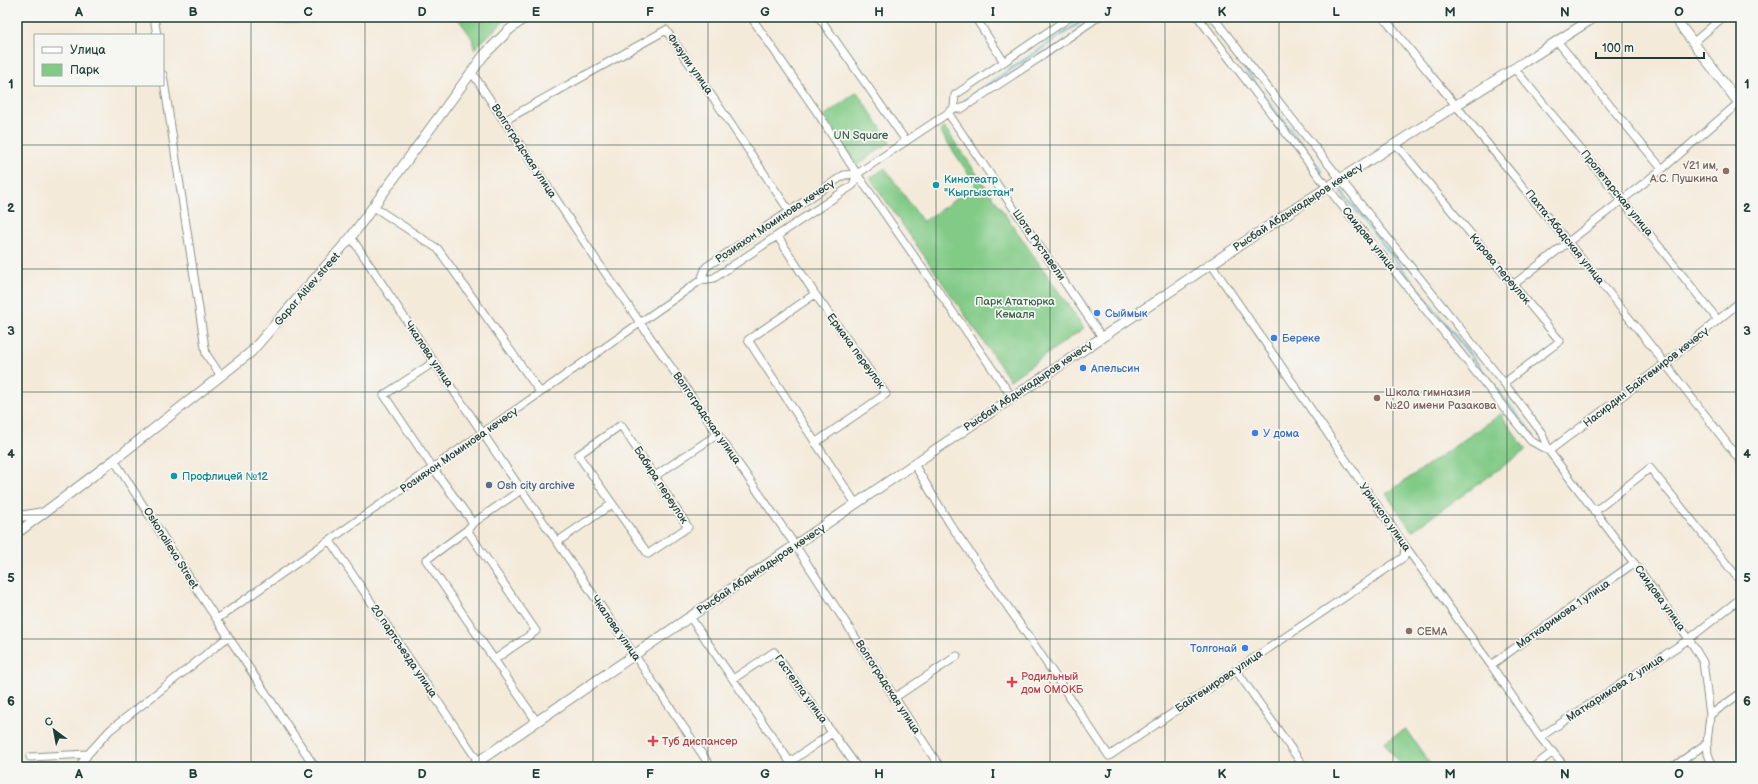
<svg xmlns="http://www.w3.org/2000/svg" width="1758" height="784" font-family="'Balsamiq Sans',sans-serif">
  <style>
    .green { fill: #82cb87; stroke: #50845e }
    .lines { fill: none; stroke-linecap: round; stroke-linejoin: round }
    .stream { stroke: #53afd1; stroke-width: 2 }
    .minor-casing { stroke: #8a9487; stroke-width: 9 }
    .major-casing { stroke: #8a9487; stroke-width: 11 }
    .minor { stroke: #fff; stroke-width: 7 }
    .major { stroke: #fff; stroke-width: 9 }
    .grid { fill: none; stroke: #1f3d34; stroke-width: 1; stroke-opacity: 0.55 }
    .education-dot { fill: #8d6e63; stroke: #f6f6f2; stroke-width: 1.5 }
    .culture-dot { fill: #0f9aa8; stroke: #f6f6f2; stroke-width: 1.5 }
    .shop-dot { fill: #3f7fe0; stroke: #f6f6f2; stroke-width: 1.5 }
    .service-dot { fill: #5c6f8a; stroke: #f6f6f2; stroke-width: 1.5 }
    .health-dot { fill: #e0444e; stroke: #f6f6f2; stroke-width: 1.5 }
    .labels { text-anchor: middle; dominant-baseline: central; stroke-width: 3.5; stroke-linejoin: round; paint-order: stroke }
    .street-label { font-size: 11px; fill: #1f3d34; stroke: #f6f6f2 }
    .park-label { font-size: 11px; fill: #386049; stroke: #f6f6f2 }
    .education-label { font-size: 11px; fill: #785e54; stroke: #f6f6f2; text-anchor: start }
    .culture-label { font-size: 11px; fill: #0d838f; stroke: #f6f6f2; text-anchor: start }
    .shop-label { font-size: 11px; fill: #366cbe; stroke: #f6f6f2; text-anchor: start }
    .service-label { font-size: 11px; fill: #4e5e75; stroke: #f6f6f2; text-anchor: start }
    .health-label { font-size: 11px; fill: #be3a42; stroke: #f6f6f2; text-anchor: start }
    .neatline { fill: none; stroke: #1f3d34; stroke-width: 1.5 }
    .grid-label { font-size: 13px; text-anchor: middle; font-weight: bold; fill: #1f3d34 }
  </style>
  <rect width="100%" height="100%" fill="#f6f6f2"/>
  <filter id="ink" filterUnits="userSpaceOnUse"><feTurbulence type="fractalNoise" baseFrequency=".025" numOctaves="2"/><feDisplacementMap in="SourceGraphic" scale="8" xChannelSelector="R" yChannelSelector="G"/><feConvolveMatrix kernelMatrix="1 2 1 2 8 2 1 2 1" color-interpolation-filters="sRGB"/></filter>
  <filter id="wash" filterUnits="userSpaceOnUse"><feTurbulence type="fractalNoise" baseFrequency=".012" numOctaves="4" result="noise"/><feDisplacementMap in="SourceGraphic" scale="16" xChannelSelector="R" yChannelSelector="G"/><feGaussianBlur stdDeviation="0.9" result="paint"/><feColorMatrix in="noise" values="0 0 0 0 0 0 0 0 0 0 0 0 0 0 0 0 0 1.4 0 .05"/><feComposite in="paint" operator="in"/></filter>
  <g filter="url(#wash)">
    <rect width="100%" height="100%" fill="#f4eada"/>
    <path class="green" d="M279,17H341L310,22L278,23Z
      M457,17H508L474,49L472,38Z
      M857,92L890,142L857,165L824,116Z
      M945,128L1084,328L1010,380L870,178L885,168L923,222L976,185L940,131Z
      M1501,414L1526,450L1412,531L1386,494Z
      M1406,729L1430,764L1424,767H1401L1384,742Z"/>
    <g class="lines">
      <path class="stream" d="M1206,17L1322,172
        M962,102L1088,17
        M1341,191L1534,436"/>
    </g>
  </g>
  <g filter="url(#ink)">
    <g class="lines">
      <g class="minor-casing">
        <path id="minor" d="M154,17L157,35
          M751,17L819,115L857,174L1012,397
          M819,17L906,141
          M975,17L1004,62
          M1198,17L1327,187L1531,441L1549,451
          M1213,17L1293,120L1504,383L1541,432L1549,451L1634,563L1689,639L1703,662L1710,715L1707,743L1708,754L1713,767
          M1383,17C1504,164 1626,310 1741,462
          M1557,41L1662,169
          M1694,42L1723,17
          M1514,68L1622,200L1718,320
          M471,71L595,258L795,545L940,767
          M163,75L206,354L221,376
          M954,108L961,109L1039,58L1098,17
          M948,113L1102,337
          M504,121L666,30L716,102L790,212
          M1395,143L1560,341L1504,383
          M374,207L438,249L540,392
          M351,237L434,362L711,767
          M778,237L815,294L886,394L815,443
          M1211,264L1405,546L1491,665L1540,737L1565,767
          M701,280L706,267L844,175L857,174L948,113L954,108L955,95L1070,17
          M1513,285L1662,169L1741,101
          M815,294L748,340L856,504
          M434,362L384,395L433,468L473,523
          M621,425L688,527L648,554L578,455Z
          M1549,451L1666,363L1741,301
          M114,460L196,588L315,767
          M914,464L950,524L1033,643L1109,756L1404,557L1405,546
          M655,476L718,434
          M521,490L473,523L467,530L426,560L537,722
          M1594,512L1650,468L1741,582
          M467,530L536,631L494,660
          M330,541L478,761
          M557,542L612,504
          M690,617L790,762L832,733
          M217,619L701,280L714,278L853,185L857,174
          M1491,665L1634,563
          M1236,670L1304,767
          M733,679L774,652L857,767
          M894,698L957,656
          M1710,715L1741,693
          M1540,737L1689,639L1741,598
          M30,757L88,754L110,730L228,637
          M79,767L88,754
          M1533,767L1553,752
          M1673,767L1707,743"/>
      </g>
      <g class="major-casing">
        <path id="major" d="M1674,17L1741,106
          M17,517L40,513
          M17,533L114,460L251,352L351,237L484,55L509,30L526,17
          M470,767L914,464L1211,264L1340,179L1595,17"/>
      </g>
      <use href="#minor" class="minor"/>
      <use href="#major" class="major"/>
    </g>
  </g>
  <path class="grid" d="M136,17V35M251,17V767M365,17V767M479,17V767M593,17V767M708,17V767M822,17V767M936,17V767M1050,17V767M1165,17V767M1279,17V767M1393,17V767M1507,17V767M1622,17V767M136,85V767M17,145H1741M17,269H1741M17,392H1741M17,515H1741M17,639H1741"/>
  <g class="education-dot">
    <circle cx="1726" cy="171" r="4"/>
    <circle cx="1377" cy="398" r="4"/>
    <circle cx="1409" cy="631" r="4"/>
  </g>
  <g class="culture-dot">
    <circle cx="936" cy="185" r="4"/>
    <circle cx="174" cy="476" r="4"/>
  </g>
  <g class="shop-dot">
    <circle cx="1097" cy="313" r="4"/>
    <circle cx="1274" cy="338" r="4"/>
    <circle cx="1083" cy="368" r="4"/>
    <circle cx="1255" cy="433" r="4"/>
    <circle cx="1245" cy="648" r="4"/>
  </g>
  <circle class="service-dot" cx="489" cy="485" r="4"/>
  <g class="health-dot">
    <path d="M1010 676h4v4h4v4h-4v4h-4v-4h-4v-4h4z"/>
    <path d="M651 735h4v4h4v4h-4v4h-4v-4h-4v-4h4z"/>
  </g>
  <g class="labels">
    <g class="street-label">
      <text transform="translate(690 64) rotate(55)">Физули улица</text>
      <text transform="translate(524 151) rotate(57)">Волгоградская улица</text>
      <text transform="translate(1617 193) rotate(51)">Пролетарская улица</text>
      <text transform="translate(1298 207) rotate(-33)">Рысбай Абдыкадыров көчөсү</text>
      <text transform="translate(775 221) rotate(-34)">Розияхон Моминова көчөсү</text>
      <text transform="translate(1565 237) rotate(51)">Пахта-Абадская улица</text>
      <text transform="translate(1369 239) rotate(51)">Саидова улица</text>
      <text transform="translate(1039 245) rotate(55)">Шота Руставели</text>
      <text transform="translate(1500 269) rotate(50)">Кирова переулок</text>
      <text transform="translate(307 289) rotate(-49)">Gapar Aitiev street</text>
      <text transform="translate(856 351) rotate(54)">Ермака переулок</text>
      <text transform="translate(429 354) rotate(56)">Чкалова улица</text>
      <text transform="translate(1646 377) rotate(-38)">Насирдин Байтемиров көчөсү</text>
      <text transform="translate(1028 386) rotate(-34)">Рысбай Абдыкадыров көчөсү</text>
      <text transform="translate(707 418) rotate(55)">Волгоградская улица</text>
      <text transform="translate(459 450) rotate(-35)">Розияхон Моминова көчөсү</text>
      <text transform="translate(661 485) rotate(57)">Бабира переулок</text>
      <text transform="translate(1385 517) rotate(55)">Урицкого улица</text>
      <text transform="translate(171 548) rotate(58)">Oskonalieva Street</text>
      <text transform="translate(761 569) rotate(-34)">Рысбай Абдыкадыров көчөсү</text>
      <text transform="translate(1660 598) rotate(54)">Саидова улица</text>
      <text transform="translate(1563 614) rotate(-35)">Маткаримова 1 улица</text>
      <text transform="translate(616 628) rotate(55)">Чкалова улица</text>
      <text transform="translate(404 651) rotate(56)">20 партсъезда улица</text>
      <text transform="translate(1219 681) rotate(-34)">Байтемирова улица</text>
      <text transform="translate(888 687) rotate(57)">Волгоградская улица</text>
      <text transform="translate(1615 688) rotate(-33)">Маткаримова 2 улица</text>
      <text transform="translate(801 689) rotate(54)">Гастелла улица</text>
    </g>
    <g class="park-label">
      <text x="861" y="135">UN Square</text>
      <text x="1015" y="301">Парк Ататюрка<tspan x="1015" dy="13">Кемаля</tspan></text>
    </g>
    <g class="education-label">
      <text x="1718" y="165" text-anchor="end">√21 им,<tspan x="1718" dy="13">А.С. Пушкина</tspan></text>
      <text x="1385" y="392">Школа гимназия<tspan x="1385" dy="13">№20 имени Разакова</tspan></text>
      <text x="1417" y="631">СЕМА</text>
    </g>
    <g class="culture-label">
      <text x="944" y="179">Кинотеатр<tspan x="944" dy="13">"Кыргызстан"</tspan></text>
      <text x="182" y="476">Профлицей №12</text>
    </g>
    <g class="shop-label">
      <text x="1105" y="313">Сыймык</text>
      <text x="1282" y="338">Береке</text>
      <text x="1091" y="368">Апельсин</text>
      <text x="1263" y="433">У дома</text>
      <text x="1237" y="648" text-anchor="end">Толгонай</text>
    </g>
    <g class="service-label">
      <text x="497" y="485">Osh city archive</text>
    </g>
    <g class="health-label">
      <text x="1021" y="676">Родильный<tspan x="1021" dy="13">дом ОМОКБ</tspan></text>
      <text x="662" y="741">Туб диспансер</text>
    </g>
  </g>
  <rect width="1758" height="784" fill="none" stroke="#f6f6f2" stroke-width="44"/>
  <rect x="34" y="34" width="130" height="52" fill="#f6f6f2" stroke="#a0aca6"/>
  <rect x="42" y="47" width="20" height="6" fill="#ffffff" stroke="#a0aca6"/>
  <text x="70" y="54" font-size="12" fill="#1f3d34">Улица</text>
  <rect x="42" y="64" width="20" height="12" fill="#82cb87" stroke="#a0aca6"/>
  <text x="70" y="74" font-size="12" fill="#1f3d34">Парк</text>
  <g transform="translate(54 730) rotate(328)" stroke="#f6f6f2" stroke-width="3" paint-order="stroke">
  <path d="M0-3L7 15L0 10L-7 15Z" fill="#1f3d34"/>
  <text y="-6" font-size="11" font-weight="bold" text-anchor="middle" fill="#1f3d34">С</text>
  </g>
  <path d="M1596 52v6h108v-6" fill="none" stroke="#1f3d34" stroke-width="2"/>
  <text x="1602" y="52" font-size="12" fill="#1f3d34" stroke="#f6f6f2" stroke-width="3" paint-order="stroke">100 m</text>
  <rect x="22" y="22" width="1714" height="740" class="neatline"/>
  <g class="grid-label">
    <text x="79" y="16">A</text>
    <text x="193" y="16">B</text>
    <text x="308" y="16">C</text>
    <text x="422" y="16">D</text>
    <text x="536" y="16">E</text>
    <text x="650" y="16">F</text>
    <text x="765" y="16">G</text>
    <text x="879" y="16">H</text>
    <text x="993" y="16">I</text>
    <text x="1108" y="16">J</text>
    <text x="1222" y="16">K</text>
    <text x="1336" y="16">L</text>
    <text x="1450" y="16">M</text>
    <text x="1565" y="16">N</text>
    <text x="1679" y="16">O</text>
    <text x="11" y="88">1</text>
    <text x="1747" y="88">1</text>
    <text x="11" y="212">2</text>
    <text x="1747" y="212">2</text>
    <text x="11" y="335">3</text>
    <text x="1747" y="335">3</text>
    <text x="11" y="458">4</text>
    <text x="1747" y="458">4</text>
    <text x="11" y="582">5</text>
    <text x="1747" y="582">5</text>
    <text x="11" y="705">6</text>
    <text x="1747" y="705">6</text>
    <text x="79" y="778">A</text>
    <text x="193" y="778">B</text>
    <text x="308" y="778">C</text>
    <text x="422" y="778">D</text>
    <text x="536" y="778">E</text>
    <text x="650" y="778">F</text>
    <text x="765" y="778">G</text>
    <text x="879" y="778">H</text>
    <text x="993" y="778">I</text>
    <text x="1108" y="778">J</text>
    <text x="1222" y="778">K</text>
    <text x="1336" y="778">L</text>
    <text x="1450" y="778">M</text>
    <text x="1565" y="778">N</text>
    <text x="1679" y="778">O</text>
  </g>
</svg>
